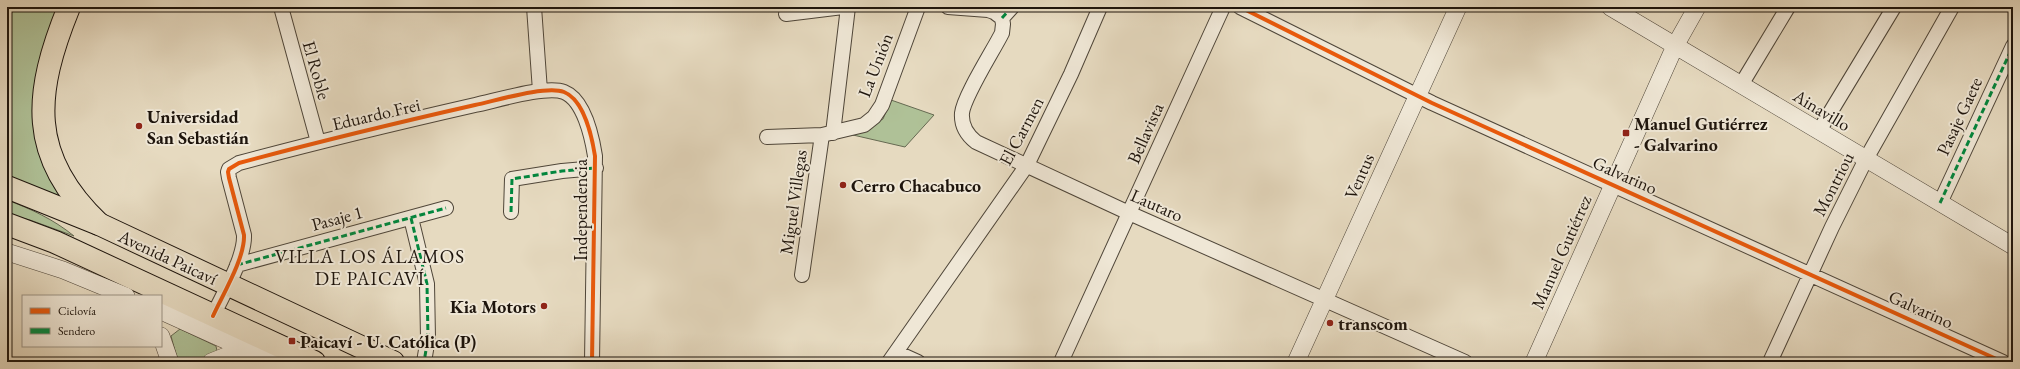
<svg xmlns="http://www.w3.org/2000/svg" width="2020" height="369" font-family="'EB Garamond',serif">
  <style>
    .green { fill: #afc197; stroke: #666a52 }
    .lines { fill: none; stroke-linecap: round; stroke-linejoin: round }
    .minor-casing { stroke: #4f4639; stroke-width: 16 }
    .tertiary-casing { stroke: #4f4639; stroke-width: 18 }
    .primary-casing { stroke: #1d140c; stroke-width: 24 }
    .trunk-casing { stroke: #1d140c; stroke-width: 24 }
    .minor { stroke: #efe7d6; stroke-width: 14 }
    .tertiary { stroke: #efe7d6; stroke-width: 17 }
    .primary { stroke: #e6dac0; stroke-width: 22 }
    .trunk { stroke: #e6dac0; stroke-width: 22 }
    .quiet { stroke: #00873e; stroke-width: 3; stroke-dasharray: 6 3; stroke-linecap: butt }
    .cycleway-casing { stroke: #efe7d6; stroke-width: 6 }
    .cycleway { stroke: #e8590c; stroke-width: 4 }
    .poi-dot { fill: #8f2418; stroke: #efe7d6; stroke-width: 1.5 }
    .labels { text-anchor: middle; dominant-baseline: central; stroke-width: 4; stroke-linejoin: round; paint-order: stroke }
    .street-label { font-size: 18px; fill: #1d140c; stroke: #efe7d6 }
    .poi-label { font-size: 18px; font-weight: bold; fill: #1d140c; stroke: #efe7d6; text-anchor: start }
    .neighbourhood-label { font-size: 19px; letter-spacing: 1px; fill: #1d140c; stroke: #efe7d6 }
  </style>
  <rect width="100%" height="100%" fill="#e6dac0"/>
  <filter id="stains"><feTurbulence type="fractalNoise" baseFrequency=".005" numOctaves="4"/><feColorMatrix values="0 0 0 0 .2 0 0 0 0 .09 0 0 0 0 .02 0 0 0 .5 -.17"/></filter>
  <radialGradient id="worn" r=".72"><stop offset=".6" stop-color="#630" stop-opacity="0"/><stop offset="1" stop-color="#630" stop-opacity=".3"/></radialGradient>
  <path class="green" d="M17,7H62L43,54L68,203L7,176V18Z
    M891,100L934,115L905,147L853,135L883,119Z
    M7,200C31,209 53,219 74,236L30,220L7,214Z
    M180,329L216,346L217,351L200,362H178L171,336Z"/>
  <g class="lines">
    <g class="minor-casing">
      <path id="minor" d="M281,7L318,142
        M534,7L540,91
        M948,7L988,10L994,12L1002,18
        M1240,7L1432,103L2003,362
        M786,14L843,7
        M1002,18L1003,24L1002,33C993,51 964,96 962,113C961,126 967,135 976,142L1129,213L1465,362
        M1002,18L1012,7
        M1741,85L1788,7
        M1819,131L1894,7
        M833,133L848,7
        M767,137L822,135L864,125L874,117L882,105L918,7
        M1940,203L2013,46
        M511,212L512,179L562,171L596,168
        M411,218L427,284L428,338L424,362
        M237,265L446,208
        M802,275L822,135
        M213,316C223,294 245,258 244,235L229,178L228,172L229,169L239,163C317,142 396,123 475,105C495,101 546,85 564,92C584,100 592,137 595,156L592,362
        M896,352L918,362
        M889,362L1027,165L1071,74L1100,7
        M1061,362L1223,7
        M1770,362L1832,227L1866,159L1952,7"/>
    </g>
    <g class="tertiary-casing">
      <path id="tertiary" d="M1610,7L2013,246
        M7,252L63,270L126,296
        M161,311L274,362
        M161,336L170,362
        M211,362L231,354L246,350
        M1296,362L1458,7
        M1534,362L1675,46L1697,7"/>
    </g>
    <g class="primary-casing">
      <path id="primary" d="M7,187L99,224L393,362
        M7,224L55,242L314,362"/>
    </g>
    <g class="trunk-casing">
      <path id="trunk" d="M69,7C34,93 27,156 99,224"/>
    </g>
    <use href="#minor" class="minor"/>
    <use href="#tertiary" class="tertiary"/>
    <use href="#primary" class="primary"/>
    <use href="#trunk" class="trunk"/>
    <path class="quiet" d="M1002,18L1012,7
      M1940,203L2013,46
      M511,212L512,179L562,171L596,168
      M411,218L427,284L428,338L424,362
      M237,265L446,208"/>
    <g class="cycleway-casing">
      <path id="cycleway" d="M1240,7L1432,103L2003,362
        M213,316C223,294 245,258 244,235L229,178L228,172L229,169L239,163C317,142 396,123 475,105C495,101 546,85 564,92C584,100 592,137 595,156L592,362"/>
    </g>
    <use href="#cycleway" class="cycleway"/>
  </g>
  <g class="poi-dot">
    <circle cx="139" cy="126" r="4"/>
    <rect x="1622" y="129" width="8" height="8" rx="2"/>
    <circle cx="843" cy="185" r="4"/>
    <circle cx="544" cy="306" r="4"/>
    <circle cx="1330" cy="323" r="4"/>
    <rect x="288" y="337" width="8" height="8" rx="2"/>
  </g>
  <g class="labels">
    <g class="street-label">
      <text transform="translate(875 65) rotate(-69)">La Unión</text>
      <text transform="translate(317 70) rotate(74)">El Roble</text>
      <text transform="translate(1822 110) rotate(31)">Ainavillo</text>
      <text transform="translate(376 114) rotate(-13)">Eduardo Frei</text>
      <text transform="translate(1959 116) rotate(-65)">Pasaje Gaete</text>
      <text transform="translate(1021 131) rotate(-62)">El Carmen</text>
      <text transform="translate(1145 133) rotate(-66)">Bellavista</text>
      <text transform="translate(1625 175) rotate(24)">Galvarino</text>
      <text transform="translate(1359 176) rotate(-66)">Ventus</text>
      <text transform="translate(1833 184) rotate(-63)">Montriou</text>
      <text transform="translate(793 202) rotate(-82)">Miguel Villegas</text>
      <text transform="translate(1157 205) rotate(24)">Lautaro</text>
      <text transform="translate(580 210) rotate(-90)">Independencia</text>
      <text transform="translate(337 218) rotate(-15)">Pasaje 1</text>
      <text transform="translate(1561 252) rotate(-66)">Manuel Gutiérrez</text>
      <text transform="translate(168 257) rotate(25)">Avenida Paicaví</text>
      <text transform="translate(1921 309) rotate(24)">Galvarino</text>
    </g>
    <g class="poi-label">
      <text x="147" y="116">Universidad<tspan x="147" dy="21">San Sebastián</tspan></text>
      <text x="1634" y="123">Manuel Gutiérrez<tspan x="1634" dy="21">- Galvarino</tspan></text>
      <text x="851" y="185">Cerro Chacabuco</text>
      <text x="536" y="306" text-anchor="end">Kia Motors</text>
      <text x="1338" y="323">transcom</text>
      <text x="300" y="341">Paicaví - U. Católica (P)</text>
    </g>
    <g class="neighbourhood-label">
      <text x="370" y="256">VILLA LOS ÁLAMOS<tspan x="370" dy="22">DE PAICAVÍ</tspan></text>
    </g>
  </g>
  <rect width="2020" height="369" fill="none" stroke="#e6dac0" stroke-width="24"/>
  <rect x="8" y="8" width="2004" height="353" fill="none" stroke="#1d140c" stroke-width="2"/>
  <rect x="12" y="12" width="1996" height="345" fill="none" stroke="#1d140c"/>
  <rect x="22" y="295" width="140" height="52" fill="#efe7d6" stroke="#9b9385"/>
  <rect x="30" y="308" width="20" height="6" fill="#e8590c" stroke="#9b9385"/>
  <text x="58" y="315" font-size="12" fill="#1d140c">Ciclovía</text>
  <rect x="30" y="328" width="20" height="6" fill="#00873e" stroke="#9b9385"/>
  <text x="58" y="335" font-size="12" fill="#1d140c">Sendero</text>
  <rect width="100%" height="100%" filter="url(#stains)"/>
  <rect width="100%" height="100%" fill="url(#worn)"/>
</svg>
